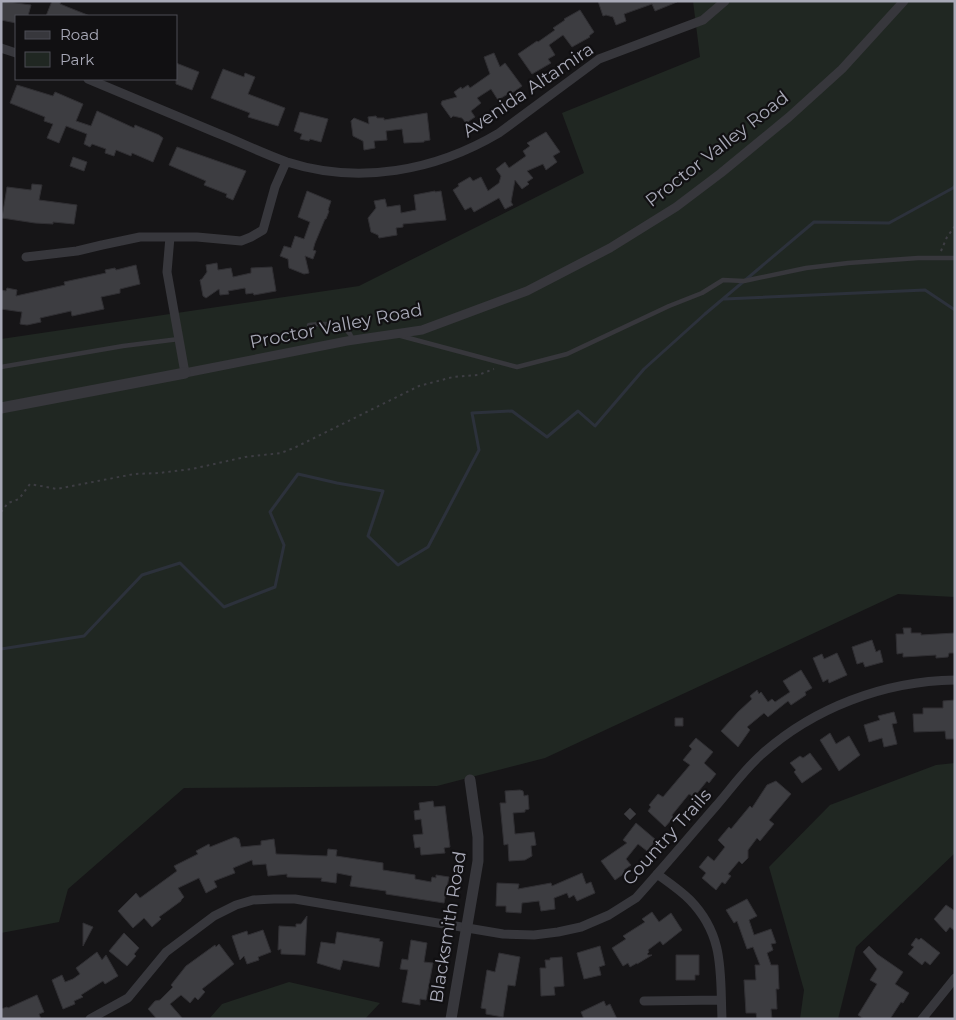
<svg xmlns="http://www.w3.org/2000/svg" width="956" height="1020" font-family="Montserrat,sans-serif">
  <style>
    .green { fill: #202722 }
    .lines { fill: none; stroke-linecap: round; stroke-linejoin: round }
    .stream { stroke: #2c313b; stroke-width: 3 }
    .building { fill: #3d3d41; stroke: #302f33 }
    .path { stroke: #3d3d43; stroke-width: 2; stroke-dasharray: 2.5 4; stroke-linecap: butt }
    .service { stroke: #37373c; stroke-width: 4.5 }
    .minor { stroke: #37373c; stroke-width: 9 }
    .tertiary { stroke: #37373c; stroke-width: 11 }
    .labels { text-anchor: middle; dominant-baseline: central; stroke-width: 4.5; stroke-linejoin: round; paint-order: stroke }
    .street-label { font-size: 18px; fill: #a8a9b7; stroke: #111012 }
  </style>
  <rect width="100%" height="100%" fill="#161517"/>
  <path class="green" d="M693,1H955V597L898,594L545,758L437,786L184,788L68,889L59,922L1,933V339L359,286L584,173L562,113L700,57Z
    M955,763V853L856,947L838,1019H800L804,990L769,867L830,805L936,765Z
    M289,982L380,1003L365,1019H209L222,1004Z"/>
  <g class="lines">
    <path class="stream" d="M724,299L925,290L955,310
      M1,649L84,636L142,575L180,563L224,607L275,587L284,545L270,512L298,474L337,483L383,491L368,536L398,565L428,547L479,450L472,413L512,411L547,437L578,411L595,426L644,369L705,314L814,222L889,223L953,188L955,186"/>
  </g>
  <path class="building" d="M1,1L31,5L28,16H16V23L1,20Z
    M52,1H61L60,4L90,16H46Z
    M598,1H677V2L655,11L652,4L624,14L626,21L616,25L613,17L606,15L603,16Z
    M580,10L594,32L589,36L590,37L572,47L563,35L549,45L555,55L548,59L551,63L532,74L518,54L537,41L538,42L555,30L553,28L565,20L564,19Z
    M494,53L500,67L505,63L522,86L512,93L511,92L498,100L491,89L477,98L481,103L471,111L475,117L466,123L462,118L453,116L451,118L441,104L442,101L457,97L454,92L461,87L462,89L468,85L470,88L490,74L484,57Z
    M176,63L199,72L192,90L176,84Z
    M223,69L244,77L245,73L255,77L248,94L285,108L278,126L248,117L250,113L211,98Z
    M17,85L53,96L55,92L83,104L76,121L91,126L97,111L134,128L135,125L159,135L163,138L153,162L132,153L131,156L116,150L114,156L105,153L106,149L92,144L90,147L84,144L87,134L66,126L59,143L47,138L53,124L44,121L45,117L10,103Z
    M300,112L328,119L321,142L310,139L309,141L300,139L302,134L294,131Z
    M427,113L430,140L424,141V142L404,143L402,129L386,131L387,140L374,141L375,148L364,150L363,141L353,136L351,121L354,118L369,124L368,117L376,116L377,118H384V120Z
    M546,132L560,152L553,156L557,162L546,170L543,164L527,171L533,178L527,182L529,184L522,189L515,180L511,202L513,205L505,209L499,198L474,212L471,207L465,210L453,190L459,186L458,184L470,177L473,181L481,177L488,191L499,183L501,176L496,169L505,162L509,168L526,156L523,151L530,146L527,143Z
    M177,147L246,171L233,200L226,197L227,194L204,185L206,181L169,165Z
    M73,157L87,162L84,171L70,166Z
    M32,184L42,185L39,200L77,205L74,224L53,222V224L35,223L2,218L7,187L31,190Z
    M307,191L331,201L328,210L329,211L326,219H325L315,243L313,250L316,251L313,259L305,256L309,273L304,274L289,268L288,259L280,256L284,246L291,248L295,236L304,239L310,222L298,217Z
    M435,191V192L441,191L446,220L403,224V227L396,228L397,235L379,238L378,235L371,232L368,218L376,208L374,201L385,199L387,207L400,205L401,213L416,210L414,195Z
    M217,263L218,270L231,268L233,277L251,273V268L272,267L276,291L254,295L253,293L246,294L245,288L228,291L229,294L220,295L219,289L206,298L203,296L200,280L202,279L207,272L206,265Z
    M136,265L140,284L120,289V293L101,297L104,309L72,316L71,311L40,318L41,322L27,325L20,324L22,312L1,309V290L6,291L7,288L17,290L16,296L65,285L64,282L106,273L105,270L115,268L116,270Z
    M903,628H911V633H921V635L955,633V653H949L948,657L936,658V655L903,657V653L897,654L896,634H904Z
    M872,640L876,652L880,650L883,662L865,667L863,662L857,664L852,647Z
    M837,653L847,675L829,683L828,679L823,682L813,658L822,654L824,659Z
    M801,670L812,688L805,692L806,695L791,705L788,701L768,717L764,713L747,727L750,730L738,747L721,731L738,712L752,699L750,696L757,690L759,694L761,692L768,702L772,699L775,702L790,692L783,681Z
    M955,700V739H946L945,731L914,732L913,714H923V708H943V701Z
    M894,712L897,723L892,724L897,744L884,747L882,738L869,742L864,725L880,720L878,716Z
    M675,718H683V726H675Z
    M830,733L836,744L849,736L860,755L839,771L820,740Z
    M696,738L713,752L704,763L716,774L709,783L707,781L694,797L689,794L672,815L673,818L665,827L648,811L651,807L649,805L658,794L663,797L690,765L683,760L692,749L689,746Z
    M810,753L822,769L802,783L794,772L796,770L790,763L800,756L803,758Z
    M776,781L791,794L769,820L774,824L760,841L757,838L748,850V858L742,864L739,861L728,874L731,876L725,884L722,882L716,890L702,878L706,873L699,867L708,856L714,861L725,847L718,840L729,827L731,829L750,806L752,808L767,785Z
    M520,790L523,791L524,796L528,795L529,809L525,810V812L513,813L515,834L534,832L536,845L531,846L532,856L525,860L509,861L508,844L504,845L500,803H506L505,791Z
    M433,801L434,807L445,806L450,847L444,848L445,853L421,855L420,847L415,848L413,835L423,834L421,819L415,820L414,811L420,810L419,803Z
    M630,808L636,814L630,820L624,814Z
    M636,823L656,840L647,851L638,844L626,859L631,865L624,870L625,873L615,880L601,861L627,843L623,840Z
    M235,837L239,839L241,847L261,845V841L274,839L276,854L327,856L328,849L337,850L336,856L383,863V870L415,875V879L431,882L432,877L436,878V875L449,877L444,903L386,894V891L350,886L352,876L337,873L336,883L321,881L322,878L287,877V874L268,876L266,864L253,865L252,860L233,868L235,873L214,881L217,887L206,893L199,878L178,888L184,897L181,900V901L159,917L161,919L152,927L144,918L133,928L118,911L136,893L140,898L177,871L174,866L198,854L196,851L209,844L210,847Z
    M582,873L586,884L591,882L595,893L577,901L574,895L569,898L567,893L554,898L555,909L541,911L539,901L522,903L521,913L506,912V906H496L497,883L519,884L518,889L551,883L552,886Z
    M747,899L757,916L749,920L754,935L771,929L776,943L771,944L773,950L767,953L771,965H778L779,989H776L777,1009H771L772,1019H757L756,1013H746L744,980H756L755,965H760L753,947L747,949L737,921L734,923L726,910Z
    M946,905L955,911V931L950,927L946,932L934,919Z
    M652,912L659,922L671,913L682,930L663,945L660,941L648,950L649,952L647,954L648,955H652L637,964V963L630,967L628,963L623,966L612,948L626,939L623,936L645,922L642,919Z
    M307,916L305,955L281,954V949L278,950L279,926L296,927V924H301Z
    M83,923L93,927L83,946Z
    M263,930L271,952L258,957L259,960L247,964L244,956L240,960L232,936L247,931L248,935Z
    M337,932L380,939L379,941L383,942L379,967L343,960L340,970L317,963L321,942L335,944Z
    M124,933L139,948L134,954L136,956L127,966L109,951Z
    M916,938L919,940L921,938L940,953L930,965L925,961L922,965L908,954L914,947L911,945Z
    M411,940L427,943L424,962L433,963L426,1000L420,999V1005L402,1002L408,970L400,969L402,959L408,960Z
    M219,944L234,964L202,989L205,992L198,1000L195,997L190,1003L181,995L170,1004L183,1019H157L148,1009L155,1001L160,1000L173,987L171,985L186,966L215,945L216,947Z
    M600,946L605,965L599,967L601,975L584,979L577,953Z
    M869,946L877,954L903,972L895,984L909,993L903,1003L901,1002L890,1019H864L858,1015L877,984L870,980L877,969L863,952Z
    M97,952L102,960L106,955L118,976L105,984L103,981L81,995L83,997L74,1001L75,1004L63,1009L52,980L62,975L65,982L73,979L80,974L76,968Z
    M499,953L520,957L515,986L508,985L503,1017L486,1014V1009L481,1008L487,970L495,972Z
    M676,955H699V975H695V980H676Z
    M562,957L564,986L554,987L555,995L541,996L540,968H546L545,960H550V958Z
    M37,995L44,1012L39,1014L41,1019H1V1009L7,1007L8,1008Z
    M604,1001L606,1006L610,1004L617,1019H584L581,1012Z"/>
  <g class="lines">
    <path class="path" d="M941,251L947,237L955,226
      M1,512L8,503L19,499L30,484L57,489L134,474L159,473L192,469L245,457L281,453L296,447L419,386L453,377L478,375L494,369"/>
    <path class="service" d="M309,325C326,323 347,322 353,340
      M401,336L517,367L567,354L669,306L702,293L723,280L744,281L806,268L848,263L918,258H955
      M1,367L123,346L179,339"/>
    <path class="minor" d="M1,48L16,53
      M88,79C131,97 174,115 217,133C240,142 264,154 287,162C359,185 435,171 499,133L599,59L703,20L725,1
      M170,237L167,272L185,373L347,341L422,330L527,291L610,248L676,207L721,173L789,117L842,69L904,1
      M26,257L77,251L102,245L140,237H197L241,241L251,237L263,230L275,187L286,162
      M657,874C668,882 680,890 690,900C725,936 720,973 722,1019
      M644,1001L721,1000
      M90,1019L128,998L166,952L214,916L236,905L253,900L274,899H295L503,934L534,935L558,932L581,927L609,915L636,898C663,868 689,837 716,806C730,790 744,770 761,755C813,708 884,681 955,680
      M922,1019L955,978"/>
    <path class="tertiary" d="M1,408L185,373
      M451,1019L478,861V837L470,780"/>
  </g>
  <g class="labels">
    <g class="street-label">
      <text transform="translate(528 90) rotate(-34)">Avenida Altamira</text>
      <text transform="translate(717 149) rotate(-38)">Proctor Valley Road</text>
      <text transform="translate(336 326) rotate(-11)">Proctor Valley Road</text>
      <text transform="translate(667 837) rotate(-48)">Country Trails</text>
      <text transform="translate(448 927) rotate(-81)">Blacksmith Road</text>
    </g>
  </g>
  <rect width="956" height="1020" fill="none" stroke="#a8a9b7" stroke-width="5"/>
  <rect x="15" y="15" width="162" height="65" fill="#111012" stroke="#4d4d54"/>
  <rect x="25" y="31" width="25" height="8" fill="#37373c" stroke="#4d4d54"/>
  <text x="60" y="40" font-size="15" fill="#a8a9b7">Road</text>
  <rect x="25" y="52" width="25" height="15" fill="#202722" stroke="#4d4d54"/>
  <text x="60" y="65" font-size="15" fill="#a8a9b7">Park</text>
</svg>
